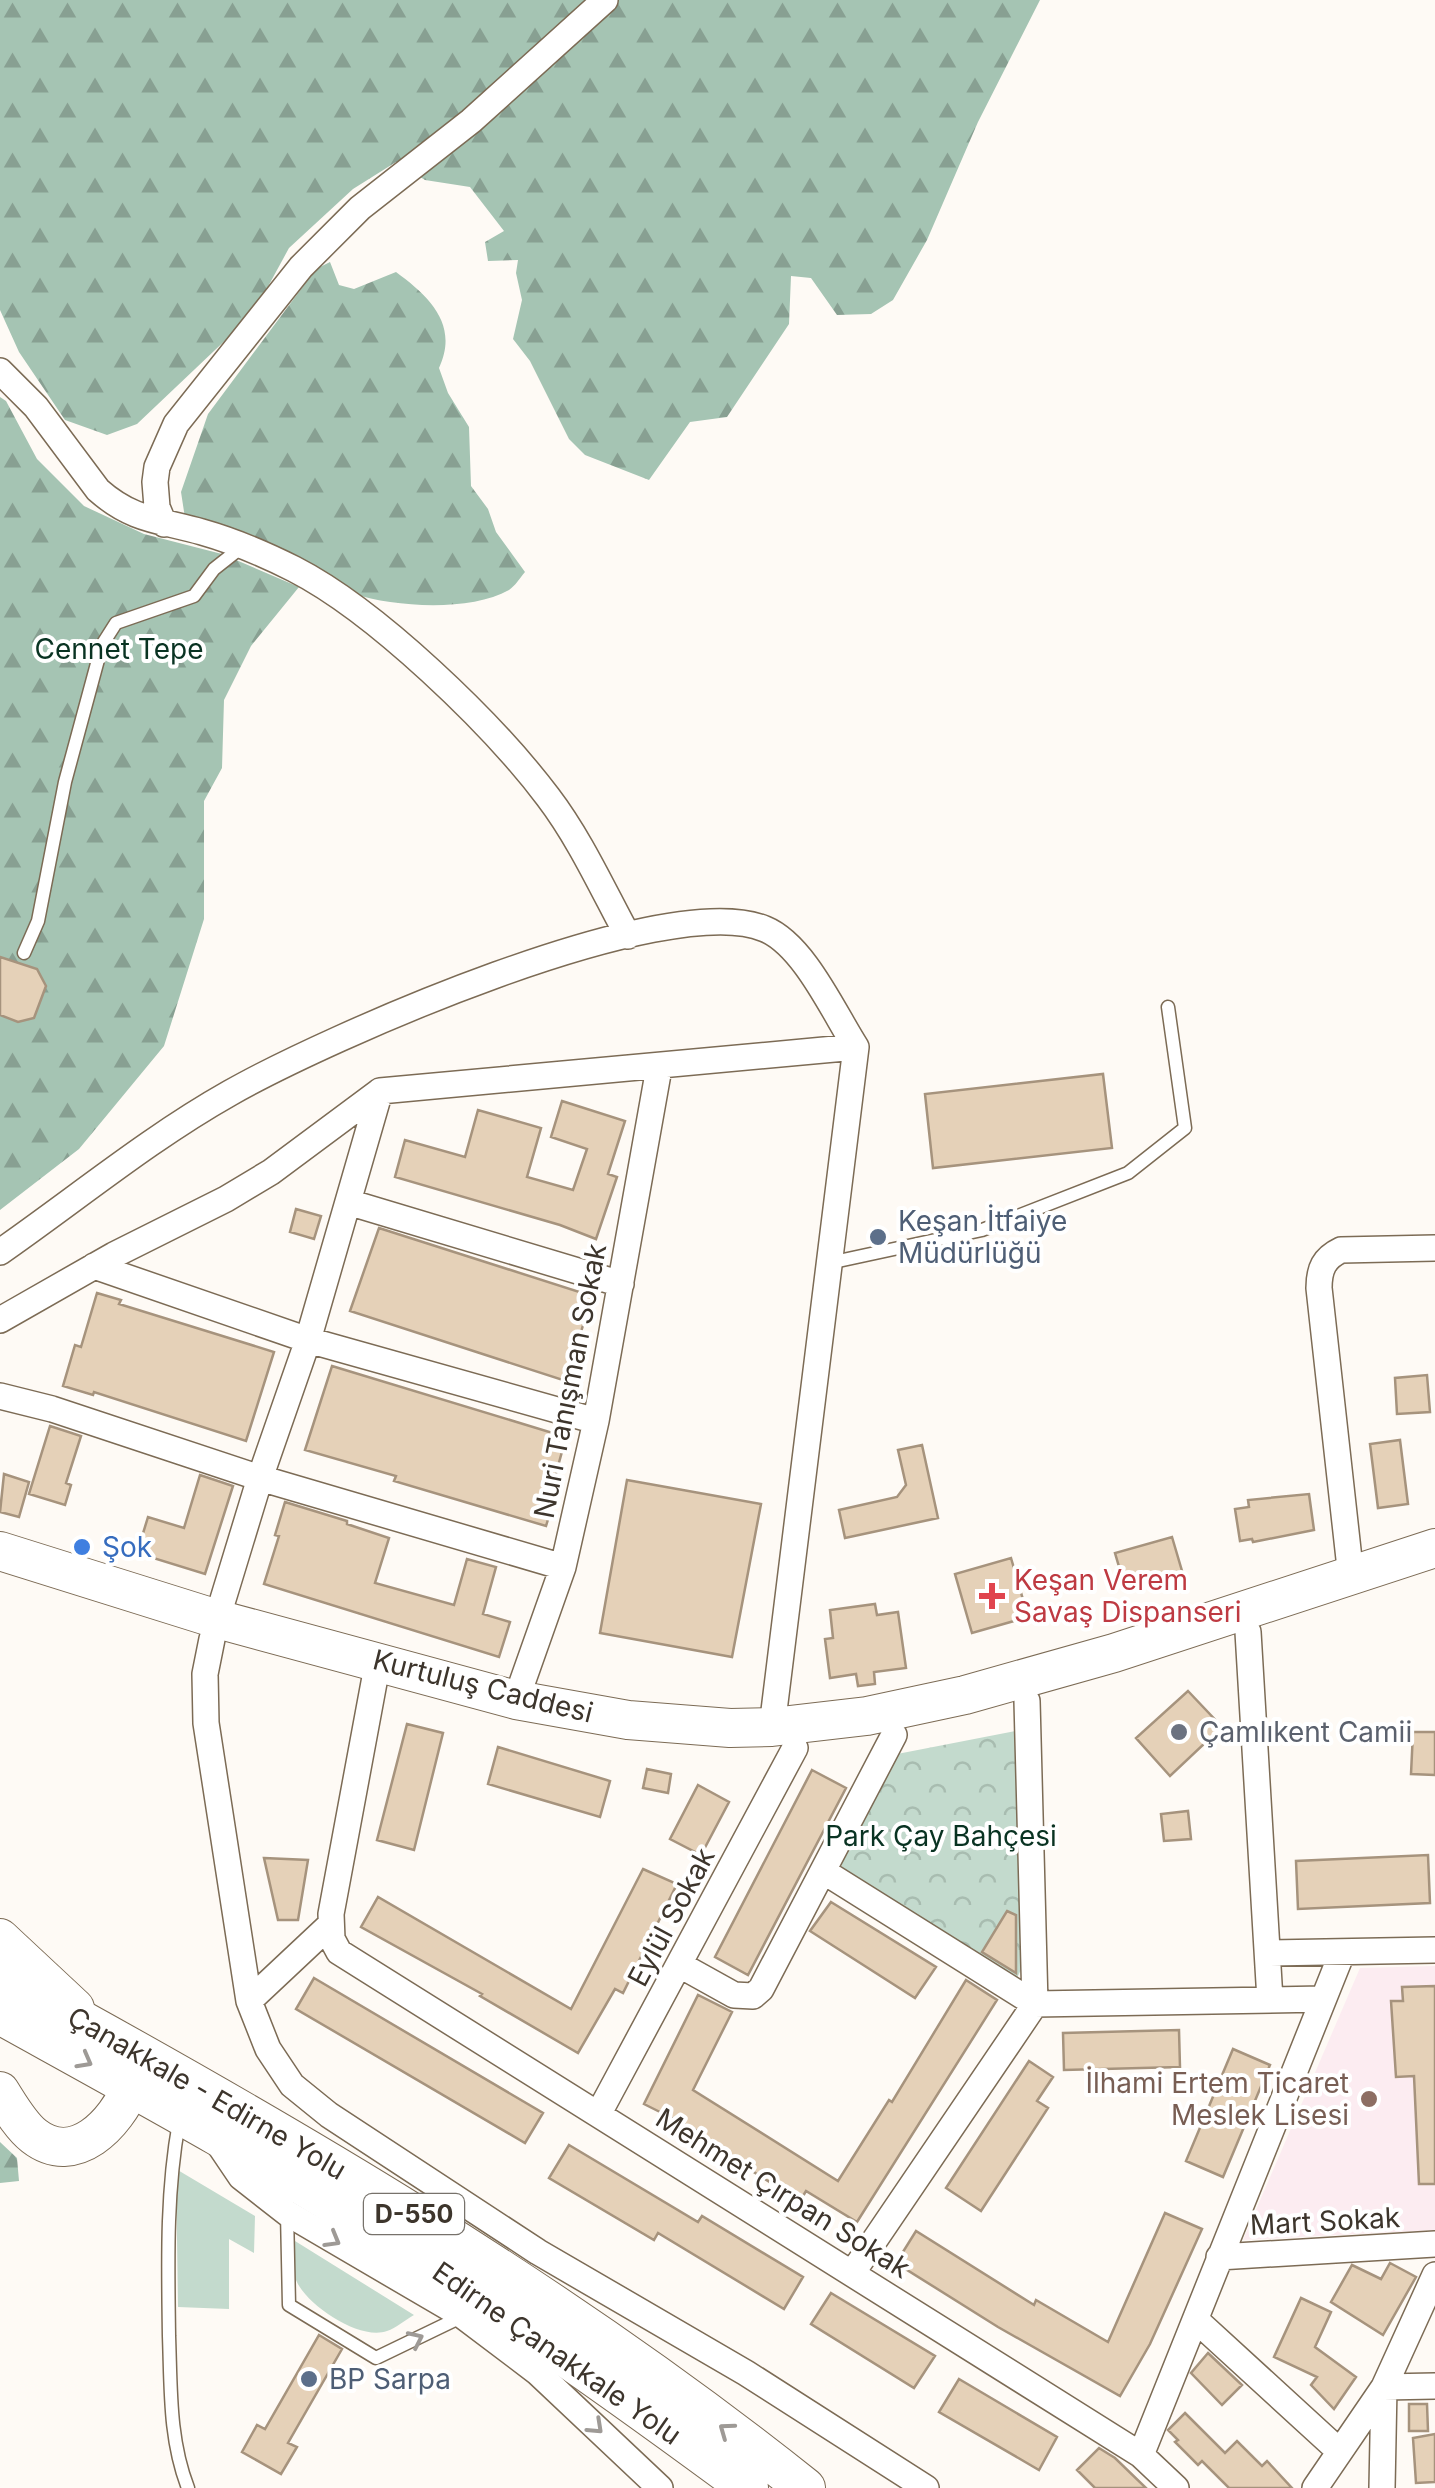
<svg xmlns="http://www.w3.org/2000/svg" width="1435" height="2488" font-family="Inter,sans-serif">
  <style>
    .education { fill: #fcecf1 }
    .grass { fill: #c3dacd }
    .forest { fill: url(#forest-firs) }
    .park { fill: url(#park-crowns) }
    .building { fill: #e5d1b8; stroke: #a6937d; stroke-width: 2.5 }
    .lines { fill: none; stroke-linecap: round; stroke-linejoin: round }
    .service-casing { stroke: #7c6b55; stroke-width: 15 }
    .minor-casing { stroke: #7c6b55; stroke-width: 28 }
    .primary-casing { stroke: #7c6b55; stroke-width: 40 }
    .trunk-casing { stroke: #7c6b55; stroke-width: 42 }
    .service { stroke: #fff; stroke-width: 12 }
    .minor { stroke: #fff; stroke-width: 25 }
    .primary { stroke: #fff; stroke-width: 38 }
    .trunk { stroke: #fff; stroke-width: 40 }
    .oneway { stroke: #9e9a96 }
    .service-dot { fill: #5c6f8a; stroke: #fff; stroke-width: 4 }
    .shop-dot { fill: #3f7fe0; stroke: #fff; stroke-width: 4 }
    .health-dot { fill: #e0444e; stroke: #fff; stroke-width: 4 }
    .worship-dot { fill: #6b7280; stroke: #fff; stroke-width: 4 }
    .education-dot { fill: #8d6e63; stroke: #fff; stroke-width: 4 }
    .labels { text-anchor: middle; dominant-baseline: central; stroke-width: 8; stroke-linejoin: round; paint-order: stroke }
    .shield { fill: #fff; stroke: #77726b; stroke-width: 2.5 }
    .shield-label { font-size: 25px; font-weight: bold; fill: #3d352c }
    .park-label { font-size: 28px; fill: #093322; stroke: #fff }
    .service-label { font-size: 28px; fill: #4e5e75; stroke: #fff; text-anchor: start }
    .street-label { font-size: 28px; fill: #3d352c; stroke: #fff }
    .shop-label { font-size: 28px; fill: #366cbe; stroke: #fff; text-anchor: start }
    .health-label { font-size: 28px; fill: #be3a42; stroke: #fff; text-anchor: start }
    .worship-label { font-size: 28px; fill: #5b616d; stroke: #fff; text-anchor: start }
    .education-label { font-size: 28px; fill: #785e54; stroke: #fff; text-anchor: end }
  </style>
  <defs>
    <pattern id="forest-firs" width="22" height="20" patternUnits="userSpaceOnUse" patternTransform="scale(2.5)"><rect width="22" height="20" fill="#a5c4b3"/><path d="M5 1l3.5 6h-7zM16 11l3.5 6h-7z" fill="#88a092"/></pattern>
    <pattern id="park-crowns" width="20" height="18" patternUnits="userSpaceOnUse" patternTransform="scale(2.5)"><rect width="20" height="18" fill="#c3dacd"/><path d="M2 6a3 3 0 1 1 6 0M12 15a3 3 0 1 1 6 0" fill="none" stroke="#a8bcb0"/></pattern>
  </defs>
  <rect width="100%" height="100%" fill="#fefaf5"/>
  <path class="education" d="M1435,1966V2230L1243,2240L1360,1968Z"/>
  <path class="grass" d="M176,2169L255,2216L254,2253L229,2239V2309L178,2307Z
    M295,2241L414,2315C405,2320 396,2328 387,2331C360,2341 306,2305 296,2280C292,2270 295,2253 295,2241Z"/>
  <path class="forest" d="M0,0H1040L978,122L927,240L893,300L871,314L837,315L811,278L791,276L789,324L727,417L690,422L649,480L585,455L569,439L530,361L513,339L522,300L516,273L518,260L488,261L485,242L504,231L470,187L425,180L396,162L353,189L289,248L253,314L137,424L107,435L65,420L19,352L0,310Z
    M330,262L339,285L354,289L396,272C430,297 459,325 439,368L448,393L469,427L471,486L488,509L496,532L525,572C520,578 515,586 509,590C470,612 394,607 354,594L185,518L181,492L208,414L316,269Z
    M0,397L6,401L37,459L84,506L144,534L222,554L299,587L251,646L224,700L222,768L204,801V919L164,1046L79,1149L0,1210Z
    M0,2142L17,2158L19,2181L0,2183Z"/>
  <path class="park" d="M1021,1730L1029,1953L1016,1980L843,1871L840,1860L892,1755Z"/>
  <path class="building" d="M0,957L37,969L46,986L34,1018L18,1022L0,1015Z
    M1103,1074L1112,1148L933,1168L925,1094Z
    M562,1101L625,1121L608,1174L617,1177L596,1239L560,1225L395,1177L405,1140L465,1157L478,1110L541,1128L527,1177L573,1190L587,1149L551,1137Z
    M296,1209L321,1216L314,1239L290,1232Z
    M379,1228L592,1296L577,1345L584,1347L572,1383L350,1311Z
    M97,1293L121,1300L119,1304L274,1352L246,1441L94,1392L93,1395L63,1386L75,1345L81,1347Z
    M332,1366L566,1437L552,1488L557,1490L546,1526L394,1481L396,1476L305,1450Z
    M1427,1375L1430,1412L1397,1414L1395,1378Z
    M50,1426L81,1436L66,1483L71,1485L65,1505L29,1494Z
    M1400,1440L1408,1504L1378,1508L1370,1444Z
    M922,1445L938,1518L845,1538L839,1510L897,1497L906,1485L898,1450Z
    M4,1474L29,1482L19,1517L0,1512Z
    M200,1475L233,1486L205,1574L137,1553L148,1517L184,1528Z
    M627,1480L761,1504L732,1657L600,1633Z
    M1309,1494L1314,1530L1253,1542L1252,1539L1240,1541L1235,1509L1249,1507L1248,1500Z
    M285,1502L347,1521V1524L389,1538L375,1583L454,1605L467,1559L496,1567L483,1614L510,1622L499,1657L264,1584L279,1536L275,1535Z
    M1172,1537L1182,1571L1125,1587L1115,1553Z
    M1011,1558L1028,1617L972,1633L955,1574Z
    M875,1604L877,1615L898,1612L906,1668L874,1672L875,1684L858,1686L856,1674L830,1678L825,1639L833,1638L830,1610Z
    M1188,1691L1222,1727L1170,1776L1136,1738Z
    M407,1724L443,1733L414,1850L377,1840Z
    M1413,1732H1435V1775L1411,1774Z
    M498,1747L610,1781L600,1817L488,1784Z
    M647,1769L671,1774L668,1793L643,1788Z
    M812,1770L846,1788L748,1975L715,1957Z
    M698,1785L729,1802L701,1855L670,1839Z
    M1188,1811L1191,1839L1164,1841L1161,1814Z
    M1428,1855L1430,1903L1298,1909L1296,1861Z
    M264,1858L308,1860L298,1920H278Z
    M643,1869L677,1884L623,1993L615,1989L578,2053L480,1996L482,1994L361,1927L378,1897L571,2009Z
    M831,1902L936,1967L915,1998L810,1931Z
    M1007,1911L1016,1915V1973L982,1952Z
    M314,1978L543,2113L525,2143L296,2009Z
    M966,1980L997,2000L857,2222L806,2191L800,2201L698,2137L700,2132L644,2104L698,1995L732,2012L693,2090L838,2181L889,2100L892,2102Z
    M1435,1986V2184H1419L1414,2076L1396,2077L1391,2001H1403L1402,1987Z
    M1179,2030L1180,2067L1064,2070L1063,2033Z
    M1233,2049L1270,2065L1223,2177L1186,2161Z
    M1029,2061L1053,2077L1037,2101L1048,2108L981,2211L946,2188Z
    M569,2145L698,2222L702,2216L803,2277L784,2309L658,2233L654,2240L549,2178Z
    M1165,2213L1202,2229L1150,2344L1120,2396L998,2327L896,2263L916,2231L1034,2305L1036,2300L1108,2342Z
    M1390,2263L1416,2277L1383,2335L1331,2302L1352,2265L1381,2279Z
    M831,2293L935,2356L914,2388L811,2324Z
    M1301,2298L1331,2312L1315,2347L1356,2377L1334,2409L1311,2385L1317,2377L1274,2357Z
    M319,2335L342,2349L288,2443L297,2447L281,2474L242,2452L257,2425L265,2429Z
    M1208,2353L1242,2385L1222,2405L1191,2373Z
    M959,2379L1057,2437L1039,2470L939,2412Z
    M1409,2404H1427L1428,2431H1409Z
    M1185,2413L1225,2453L1237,2441L1262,2466L1267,2461L1292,2488H1229L1202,2461L1198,2465L1175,2442L1178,2440L1168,2430Z
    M1435,2434V2482L1416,2483L1413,2438Z
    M1099,2448L1115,2458L1146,2488H1095L1077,2470Z"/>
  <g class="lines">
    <g class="service-casing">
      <path id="service" d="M24,953L38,921L65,782L102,645L116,623L194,596L214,569L243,546
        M829,1263L982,1230L1128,1173L1185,1128L1168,1007
        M179,2122C166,2193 168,2264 169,2336C171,2389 169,2439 188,2488
        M287,2213L289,2305L376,2358L463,2316"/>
    </g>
    <g class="minor-casing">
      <path id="minor" d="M0,371L36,407L98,490C133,521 160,520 202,532C234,541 264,554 294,569C376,611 492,723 548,797C580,839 603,890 628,936
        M164,524L157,507L155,482L157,467L176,424L301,267L360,208L471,121L605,0
        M348,1202L621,1284
        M0,1252C76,1199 150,1138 230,1093C325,1039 666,887 765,929C804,945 834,1013 856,1047L772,1727
        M94,1266L308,1340L596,1421
        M0,1320L114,1255L226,1199L271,1172L380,1091
        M0,1396L52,1409L260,1478L563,1567
        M1351,1577L1319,1288C1319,1269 1324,1258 1341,1250L1435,1248
        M217,1619L260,1478L308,1340L380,1091L856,1047
        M1248,1632L1270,2000
        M212,1639L205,1674L206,1723L249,2001L268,2049L292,2085L329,2115L538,2252L746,2373L926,2488
        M378,1661L331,1914L332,1939L339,1952L1141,2455L1176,2488
        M516,1700L563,1567L596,1421L659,1068
        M823,1871L1035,2004L1323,1999
        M1268,1953L1435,1950
        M680,1965L734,1995L753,1996L761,1989L894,1735
        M249,2001L330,1925
        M599,2113L795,1748
        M218,2143L241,2177L287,2213L463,2316L537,2372L660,2488
        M1219,2257L1435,2244
        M853,2272L1035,2004L1027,1701
        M1196,2320L1338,2450
        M1384,2387L1435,2386
        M1141,2455L1342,1953
        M1315,2488L1384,2387L1435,2275
        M1382,2488L1384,2387"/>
    </g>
    <g class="primary-casing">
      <path id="primary" d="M0,1551L217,1619L516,1700L628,1720L730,1728L772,1727L867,1716L965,1695L1114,1653L1435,1548
        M0,1938L75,2008
        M0,2091C9,2105 20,2125 34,2136C75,2168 116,2123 131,2087"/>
    </g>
    <g class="trunk-casing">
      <path id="trunk" d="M0,1976C279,2128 556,2289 805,2488
        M0,2014C128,2085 257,2155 381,2233C507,2313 628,2399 748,2488"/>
    </g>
    <use href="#service" class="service"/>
    <use href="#minor" class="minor"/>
    <use href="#primary" class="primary"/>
    <use href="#trunk" class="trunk"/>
  </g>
  <defs><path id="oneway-chevron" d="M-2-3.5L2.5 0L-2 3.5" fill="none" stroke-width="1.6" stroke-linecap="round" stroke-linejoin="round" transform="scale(2.5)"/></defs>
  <g class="oneway">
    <use href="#oneway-chevron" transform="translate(85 2061) rotate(29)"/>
    <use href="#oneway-chevron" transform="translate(333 2240) rotate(30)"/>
    <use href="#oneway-chevron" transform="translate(416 2339) rotate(-25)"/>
    <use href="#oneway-chevron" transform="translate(596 2427) rotate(43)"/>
    <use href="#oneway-chevron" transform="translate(726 2430) rotate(-144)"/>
  </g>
  <g class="service-dot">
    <circle cx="878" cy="1237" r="10"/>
    <circle cx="309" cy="2379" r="10"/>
  </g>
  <circle class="shop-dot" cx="82" cy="1547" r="10"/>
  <path class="health-dot" d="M987 1581h10v10h10v10h-10v10h-10v-10h-10v-10h10z"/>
  <circle class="worship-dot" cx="1179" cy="1732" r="10"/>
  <circle class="education-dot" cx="1369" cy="2099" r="10"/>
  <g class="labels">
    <rect class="shield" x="364" y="2194" width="100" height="40" rx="8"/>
    <g class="shield-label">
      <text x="414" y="2214">D-550</text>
    </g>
    <g class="park-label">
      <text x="119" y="649">Cennet Tepe</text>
      <text x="941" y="1836">Park Çay Bahçesi</text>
    </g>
    <g class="service-label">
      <text x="898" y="1221">Keşan İtfaiye<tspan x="898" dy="32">Müdürlüğü</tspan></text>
      <text x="329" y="2379">BP Sarpa</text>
    </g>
    <g class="street-label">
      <text transform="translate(570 1381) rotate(-79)">Nuri Tanışman Sokak</text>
      <text transform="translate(483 1686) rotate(14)">Kurtuluş Caddesi</text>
      <text transform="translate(671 1917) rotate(-62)">Eylül Sokak</text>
      <text transform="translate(207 2093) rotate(30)">Çanakkale - Edirne Yolu</text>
      <text transform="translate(783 2193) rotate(32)">Mehmet Çırpan Sokak</text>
      <text transform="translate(1325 2221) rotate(-3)">Mart Sokak</text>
      <text transform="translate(557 2353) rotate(35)">Edirne Çanakkale Yolu</text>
    </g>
    <g class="shop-label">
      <text x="102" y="1547">Şok</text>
    </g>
    <g class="health-label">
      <text x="1014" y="1580">Keşan Verem<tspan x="1014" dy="32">Savaş Dispanseri</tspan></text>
    </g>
    <g class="worship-label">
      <text x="1199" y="1732">Çamlıkent Camii</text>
    </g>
    <g class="education-label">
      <text x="1349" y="2083">İlhami Ertem Ticaret<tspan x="1349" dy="32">Meslek Lisesi</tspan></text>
    </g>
  </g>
</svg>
